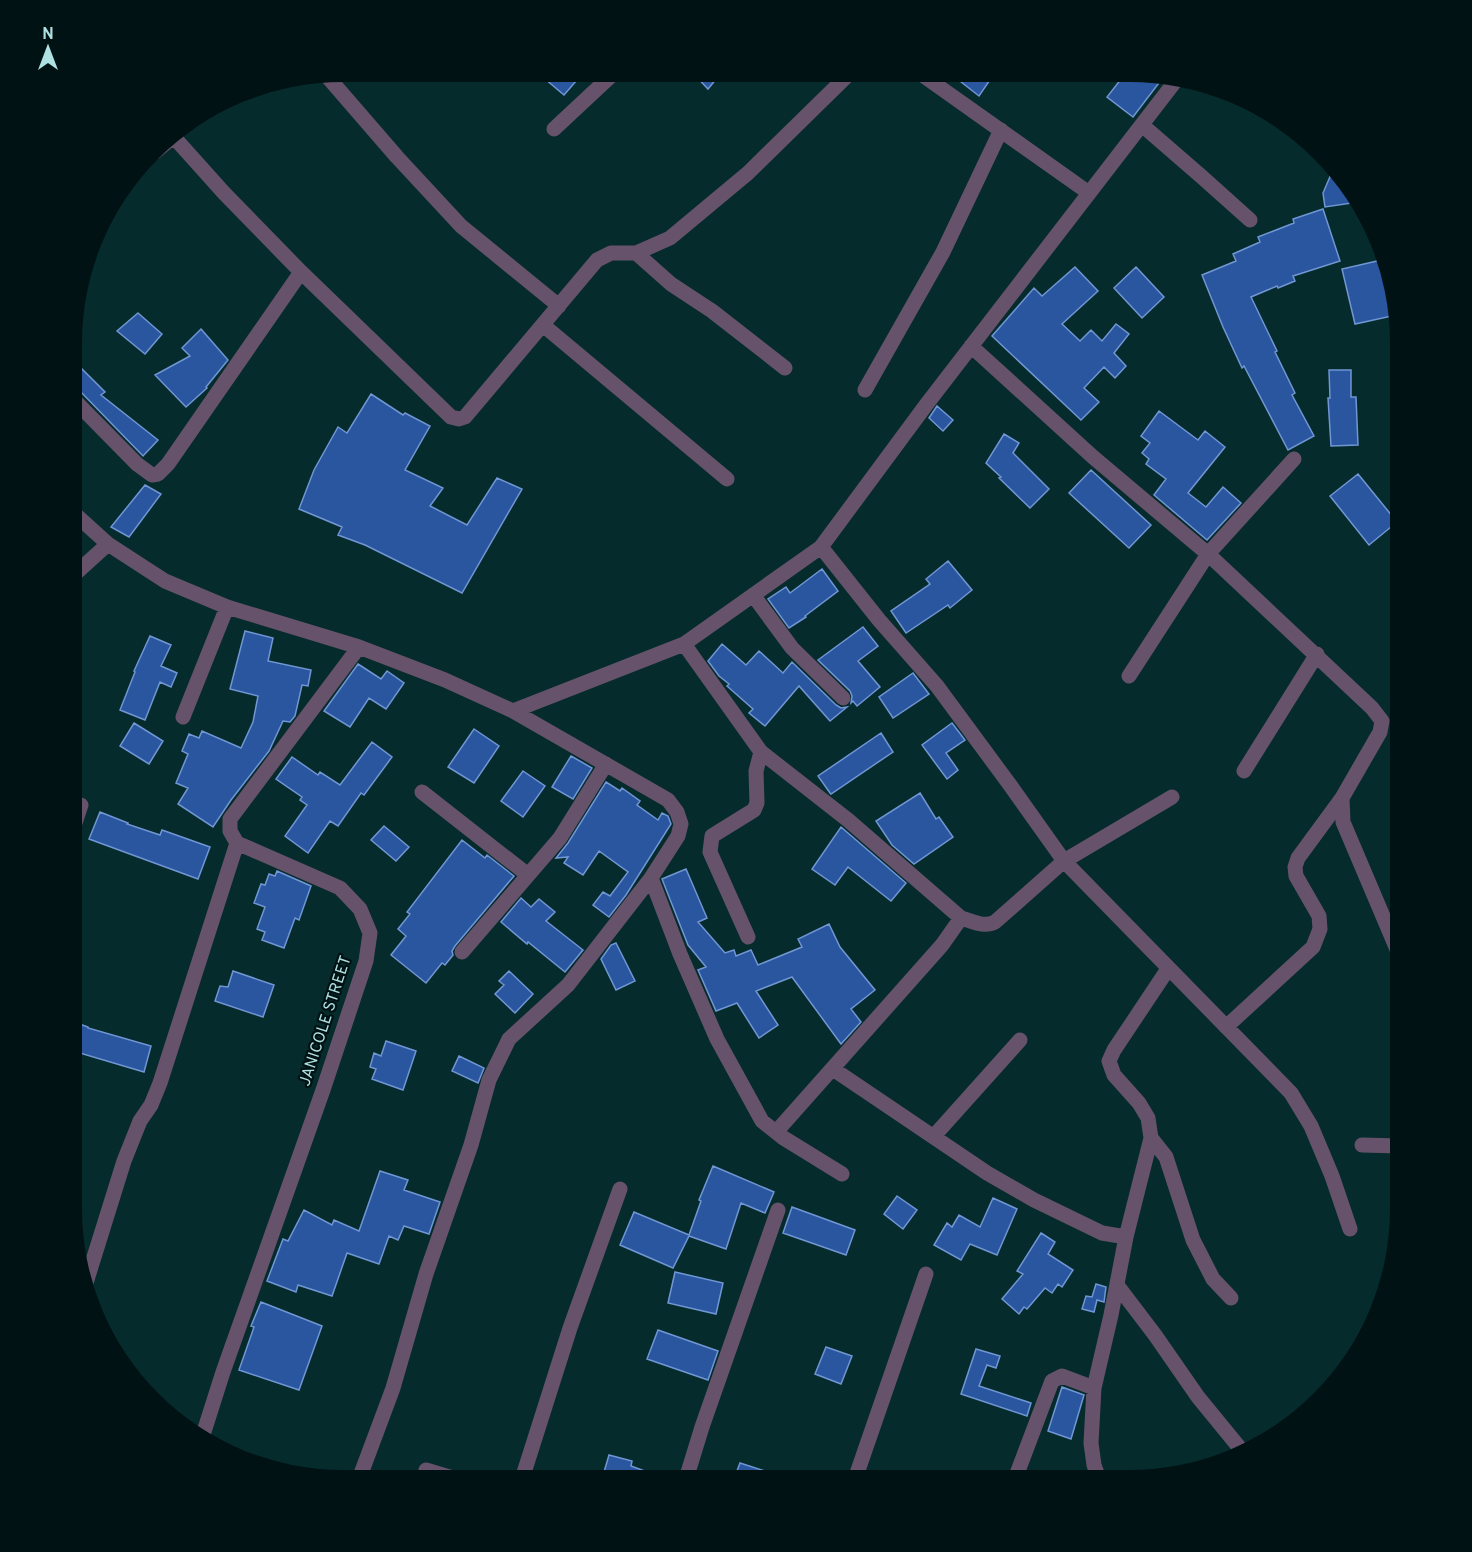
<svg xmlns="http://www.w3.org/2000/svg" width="1472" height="1552" font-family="Overpass,sans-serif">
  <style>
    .building { fill: #29569e; stroke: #7097d4; stroke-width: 1.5 }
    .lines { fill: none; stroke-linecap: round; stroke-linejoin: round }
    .minor { stroke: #66536b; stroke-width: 15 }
    .labels { text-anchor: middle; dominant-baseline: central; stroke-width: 4.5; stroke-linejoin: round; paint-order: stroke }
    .street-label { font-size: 16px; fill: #afe0e2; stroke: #001213 }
  </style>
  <rect width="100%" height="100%" fill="#062b2d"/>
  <path class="building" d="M538,73H583L564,95Z
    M693,73H721L708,89Z
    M951,74H994L979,96Z
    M1125,74L1165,75L1133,117L1107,97Z
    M1332,172L1354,192L1359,202L1325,207L1323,193Z
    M1323,209L1340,261L1293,276L1295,281L1278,288L1277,286L1251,297L1277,351L1275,352L1295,393L1292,395L1314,436L1288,450L1244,366L1242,368L1223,327L1202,275L1236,261L1233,254L1260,242L1258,237L1294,223L1293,219Z
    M1386,259L1389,275L1383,278L1392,316L1355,324L1342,269Z
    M1075,267L1098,291L1062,324L1080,341L1091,330L1102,341L1116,324L1129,334L1114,353L1126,366L1115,378L1104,367L1084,388L1099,402L1081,420L992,336L1034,288L1042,296Z
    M1136,267L1164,297L1142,318L1114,288Z
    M138,313L162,334L145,354L117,331Z
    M201,329L228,360L206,387L207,388L186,407L155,375L190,356L182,348Z
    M77,364L105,392L101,395L158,440L143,456L77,388Z
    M1329,370H1351V397H1356L1358,445L1331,446L1328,398H1330Z
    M371,394L403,415L405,413L430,426L405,470L443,488L430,506L467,525L497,478L522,489L462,593L365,545L338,535L342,527L299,509L314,470L338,427L347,433Z
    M937,406L953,420L943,431L929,418Z
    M1159,411L1198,440L1205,431L1225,447L1188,493L1206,507L1223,487L1241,503L1207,540L1154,495L1166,479L1146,464L1149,459L1142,453L1150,443L1141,436Z
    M1004,434L1019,443L1013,453L1049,489L1030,508L999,478L1001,477L986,463Z
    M1091,470L1151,525L1129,548L1069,493Z
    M1358,474L1397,522L1369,545L1330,496Z
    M145,485L161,494L129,537L111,527Z
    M948,561L972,590L950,608L948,605L906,633L891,611L930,584L926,579Z
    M822,569L838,591L805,616L806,617L789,628L768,599L786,587L790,593Z
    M863,627L878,646L858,661L880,687L857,706L853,701L851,703L852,696L850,691L818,660Z
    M245,631L273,638L268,661L311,670L308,686L302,685L295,716L290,722L283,721L269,751L231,800L213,827L178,804L188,788L176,783L188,754L182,751L189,734L199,738L202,731L241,748L253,722L258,696L230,689Z
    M150,636L171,645L161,666L177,673L171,687L160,682L145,720L120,710L135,672L134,671Z
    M722,644L746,665L759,651L783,673L792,662L836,705L841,708L847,707L830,721L799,686L765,726L749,713L753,709L727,686L729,684L719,676L708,661Z
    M358,664L381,679L387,671L404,683L386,709L369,698L350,727L324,711Z
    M913,673L929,694L893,718L879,697Z
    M134,723L163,741L149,764L120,746Z
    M952,723L965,740L946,753L958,770L947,779L922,745Z
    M474,729L499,746L474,783L448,767Z
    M881,733L893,752L831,794L830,793L818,776Z
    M372,742L392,757L364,795L361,793L338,826L330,821L308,853L285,836L307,805L300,800L302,797L276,779L292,757L318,775L320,772L340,785Z
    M571,756L592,768L573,799L552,787Z
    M523,771L545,786L523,817L501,801Z
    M606,782L620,791L622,788L640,801L637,805L658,820L662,813L668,816L671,824L626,895L609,917L593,905L603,892L610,896L628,872L599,851L583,875L564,863L568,857L556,858L568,843Z
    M920,793L936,819L939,817L953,837L914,864L892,845L876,821Z
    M100,812L128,823L127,824L160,835L162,830L210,847L198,879L89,839Z
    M384,826L409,847L396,861L371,840Z
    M841,827L906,883L891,901L848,867L835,885L812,869Z
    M462,840L485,858L487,855L514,876L455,946L452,951L453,955L445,965L442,963L426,983L391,955L406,936L398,929L410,914L407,912Z
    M686,869L707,918L698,922L725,953L734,950L736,956L751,950L758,965L802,947L798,939L829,924L840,947L875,990L851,1009L861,1022L841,1044L792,977L756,991L778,1025L759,1038L737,1003L716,1011L698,970L706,967L688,945L662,879Z
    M277,871L311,886L299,920L295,918L284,948L262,940L265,932L257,929L265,907L254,903L261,884L265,885L269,874L275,876Z
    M521,898L531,907L539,899L555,912L546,921L583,950L565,972L528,942L527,944L501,922Z
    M616,943L635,981L616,990L601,959L611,945Z
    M233,971L274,985L263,1017L215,1001L220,986L228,987Z
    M509,971L533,994L515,1013L495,994L504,985L499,981Z
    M74,1022L88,1027V1028L151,1046L144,1072L73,1051Z
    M386,1041L416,1051L403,1090L372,1079L376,1069L370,1067L374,1053L381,1056Z
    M459,1056L484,1068L478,1083L452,1071Z
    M713,1166L774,1192L765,1213L741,1203L726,1249L689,1236L673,1268L620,1245L634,1212L689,1235L701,1201L699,1200Z
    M380,1171L408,1180L404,1190L440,1202L429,1234L404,1226L398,1240L389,1236L379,1264L347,1253L332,1296L298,1285L296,1292L267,1281L283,1239L288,1241L304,1210L332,1225L334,1220L359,1231Z
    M897,1196L917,1210L903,1229L884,1214Z
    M993,1198L1017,1209L997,1255L970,1244L961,1260L934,1245L947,1223L952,1227L959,1215L980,1227Z
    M792,1207L855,1230L846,1255L783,1233Z
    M1041,1233L1055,1242L1048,1254L1073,1270L1062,1287L1058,1284L1052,1293L1045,1288L1027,1309L1024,1307L1019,1314L1002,1299L1023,1274L1017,1271Z
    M675,1272L723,1283L716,1314L668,1303Z
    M1096,1284L1106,1287L1104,1302L1097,1300L1094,1312L1082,1309L1086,1296L1092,1297Z
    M261,1302L322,1326L299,1390L239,1370L254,1327L251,1326Z
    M658,1330L718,1351L708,1380L647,1359Z
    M826,1347L852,1356L841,1384L815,1374Z
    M976,1349L1000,1356L996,1368L987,1365L979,1386L1031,1403L1027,1416L961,1394Z
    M1062,1387L1084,1395L1071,1439L1048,1431Z
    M609,1455L632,1461L631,1466L664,1478L663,1479H602Z
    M740,1463L783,1477L782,1479H734Z"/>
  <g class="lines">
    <path class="minor" d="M921,74L1089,193
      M326,75L397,157L461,226L559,306
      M1142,125L1202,177L1250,220
      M554,129L614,73
      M172,135L224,193L301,272L451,417L459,419L465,417L597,260L611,253H636L670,238L748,173L850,73
      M155,152L173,137
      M636,253L671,284L712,311L785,368
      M543,325L727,479
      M971,346L1093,457L1208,554L1372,708L1382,721L1380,732L1342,798L1298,858L1295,867L1296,876L1319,916L1320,929L1313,947L1226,1027
      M865,390L943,252L1001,130
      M77,403L137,464L152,475L158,474L168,464L301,272
      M76,515L108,544L165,581L227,607L359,647L445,680L513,711L668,800L677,812L681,824L678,836L651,878L568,985L509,1039L489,1080L471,1145L426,1274L393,1388L359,1479
      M821,547L879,620L937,686L1010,785L1064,861L1291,1093L1311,1126L1332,1176L1350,1229
      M76,573L108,544
      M753,595L792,648L843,698
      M684,644L761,752L848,820L961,918C972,921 984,928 995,922L1064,861L1172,797
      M1129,676L1208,554L1294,459
      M513,711L684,644L821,547L926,405L1177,79
      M183,717L227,607
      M1244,771L1317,654
      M422,792L528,875
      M1342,798L1343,822L1399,954
      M75,823L81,805
      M651,878L680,954L717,1039L762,1121L782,1137L842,1174
      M748,937L710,852L712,836L754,810L757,803L756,771L761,752
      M462,952L560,838L606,764
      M833,1069L987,1173L1034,1200L1102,1233L1126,1237
      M776,1132L942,945L961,918
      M934,1136L1020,1040
      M1151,1138L1166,1157L1193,1240L1213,1279L1231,1298
      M1362,1145L1399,1146
      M1117,1285L1155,1335L1198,1397L1243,1452
      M85,1286L124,1161L140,1121L151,1105L160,1083L237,843
      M202,1438L223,1372L323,1090L366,961L370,933L360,909L340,888L237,843L230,831V819L359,647
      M426,1470L456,1479
      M522,1479L570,1328L620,1189
      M686,1479L702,1427L778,1210
      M855,1479L926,1274
      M1015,1479L1052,1381L1062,1376L1094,1388
      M1099,1479L1094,1465L1091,1443L1094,1388L1111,1315L1126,1237L1151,1138L1148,1118L1139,1103L1114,1075L1109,1061L1114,1050L1168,969"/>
  </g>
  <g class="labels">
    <g class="street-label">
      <text transform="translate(326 1021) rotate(-72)">JANICOLE STREET</text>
    </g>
  </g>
  <path d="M0 0H1472V1552H0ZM343 82H1129A261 261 0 0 1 1390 343V1209A261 261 0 0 1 1129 1470H343A261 261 0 0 1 82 1209V343A261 261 0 0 1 343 82Z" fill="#001213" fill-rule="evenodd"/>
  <g transform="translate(48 48)" stroke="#001213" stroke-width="4.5" paint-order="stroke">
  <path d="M0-4.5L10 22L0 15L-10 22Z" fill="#afe0e2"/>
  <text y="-9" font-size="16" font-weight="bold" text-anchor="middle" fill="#afe0e2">N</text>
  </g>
</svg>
